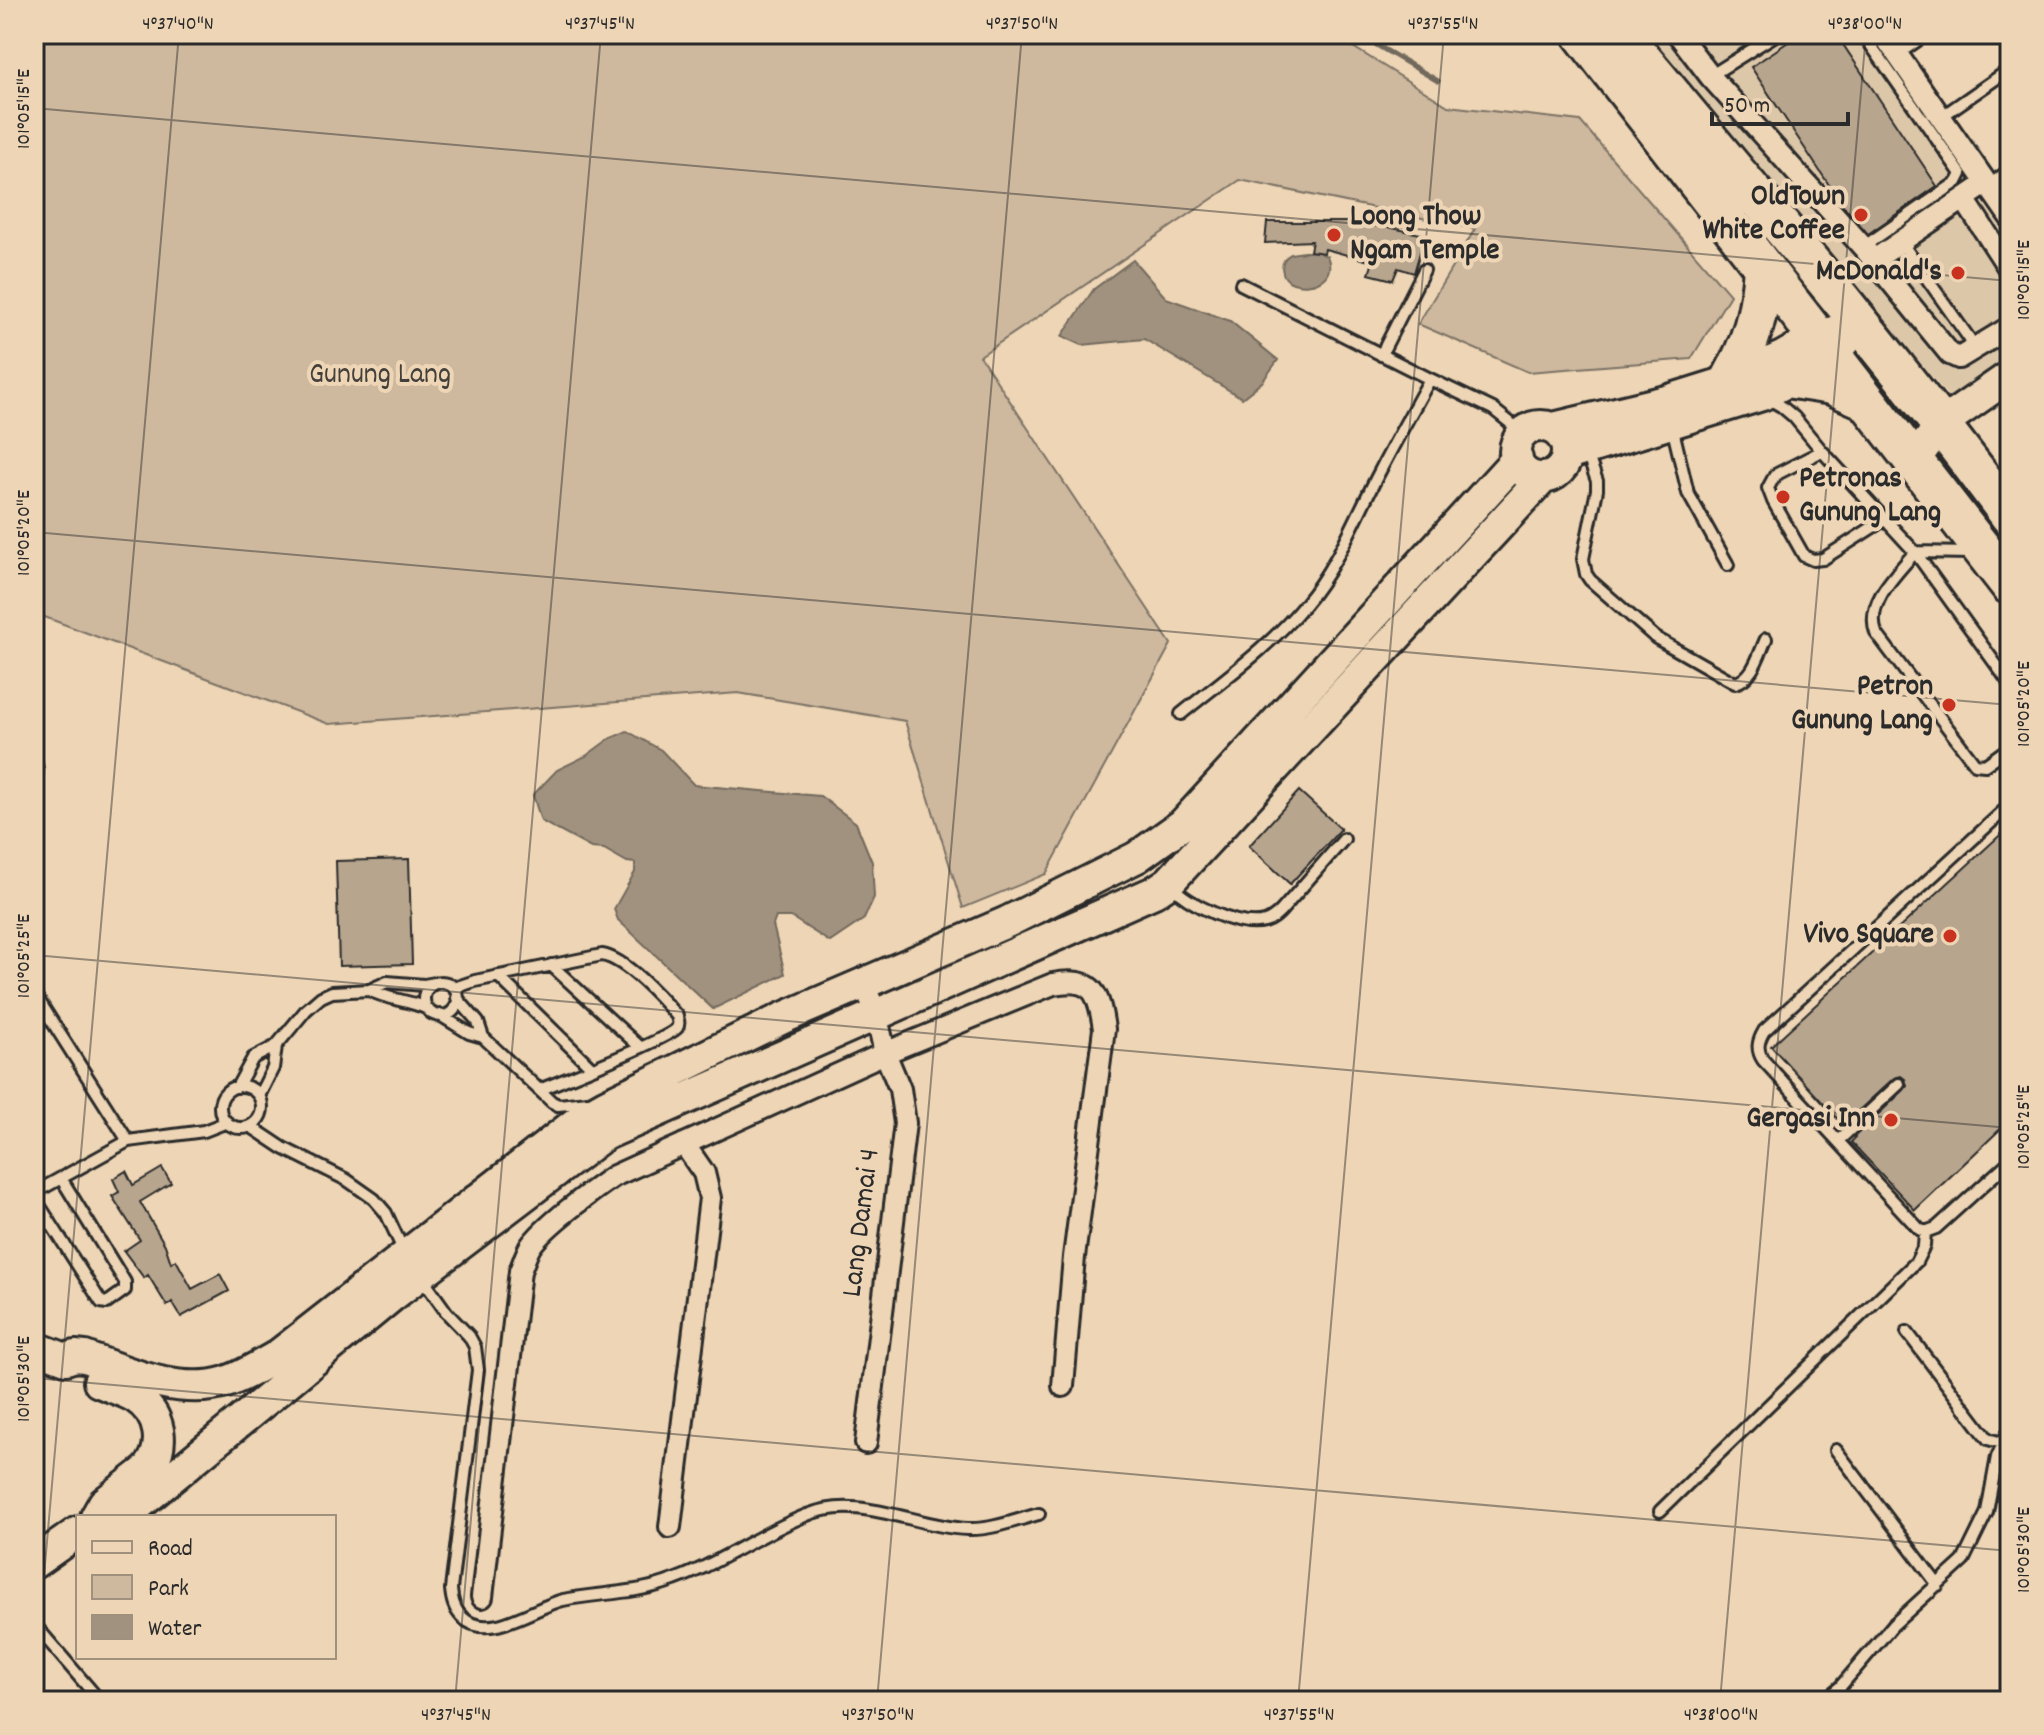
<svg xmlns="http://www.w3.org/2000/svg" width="2044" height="1735" font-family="Dekko,sans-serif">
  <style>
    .built { fill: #ddc7a9 }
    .green { fill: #ceb99f; stroke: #7c7265; stroke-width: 2 }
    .water { fill: #a1927f; stroke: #72695d; stroke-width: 2 }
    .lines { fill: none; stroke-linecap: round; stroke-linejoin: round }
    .stream { stroke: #72695d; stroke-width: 5 }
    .building { fill: #b7a58e; stroke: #2b2b2b; stroke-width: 2 }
    .lane-casing { stroke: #2b2b2b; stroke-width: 16 }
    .street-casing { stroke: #2b2b2b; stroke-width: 26 }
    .secondary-casing { stroke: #2b2b2b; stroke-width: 36 }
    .highway-casing { stroke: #2b2b2b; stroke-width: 44 }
    .lane { stroke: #edd5b5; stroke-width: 10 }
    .street { stroke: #edd5b5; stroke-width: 20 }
    .secondary { stroke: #edd5b5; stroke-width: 30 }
    .highway { stroke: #edd5b5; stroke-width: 38 }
    .ticks { fill: none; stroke: #2b2b2b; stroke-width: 2; stroke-opacity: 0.45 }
    .poi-dot { fill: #c8321e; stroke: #edd5b5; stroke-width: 3 }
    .labels { text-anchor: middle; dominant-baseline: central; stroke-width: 8; stroke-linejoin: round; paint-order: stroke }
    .poi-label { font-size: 30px; font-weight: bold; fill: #2b2b2b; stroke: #edd5b5; text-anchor: end }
    .park-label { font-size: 30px; fill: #43403c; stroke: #edd5b5 }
    .street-label { font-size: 30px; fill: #2b2b2b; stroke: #edd5b5 }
    .neatline { fill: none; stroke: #2b2b2b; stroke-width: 3 }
    .ticks-label { font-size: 20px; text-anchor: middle; fill: #2b2b2b }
  </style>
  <rect width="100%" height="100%" fill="#edd5b5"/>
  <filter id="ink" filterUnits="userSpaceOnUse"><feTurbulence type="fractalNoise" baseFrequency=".0125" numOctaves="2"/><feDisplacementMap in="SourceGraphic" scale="16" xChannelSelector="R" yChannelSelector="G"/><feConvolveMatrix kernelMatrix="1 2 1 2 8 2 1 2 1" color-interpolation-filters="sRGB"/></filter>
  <g filter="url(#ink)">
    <path class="built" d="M1651,34H1863L2010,241V356L1950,398L1690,89Z"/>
    <path class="green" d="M34,34H1332L1448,106L1580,121L1730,295L1691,359L1528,372L1418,324L1475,229L1240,180L980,356L1171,644L1046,874L963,908L905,721L738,693L329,724L34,613Z"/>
    <path class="water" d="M1304,252H1318L1327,256C1337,279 1312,289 1293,283C1280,279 1278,260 1291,254C1295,253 1300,253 1304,252Z
      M1133,260L1166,298L1230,321L1278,360L1262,382L1242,398L1144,339L1082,345L1062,336L1094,289Z
      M627,731L661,750L694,785L820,796L856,823L872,862L874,897L864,919L830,942L791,917H776L773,925L785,974L713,1009L618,920L614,909L635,872V863L627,862L604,849L591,848L541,821L533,795L557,770L586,756L609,739Z"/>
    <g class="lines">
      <path class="stream" d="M1358,34L1438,81"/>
    </g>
    <path class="building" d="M1800,34H1836L1937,186L1868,234L1841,203L1751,67Z
      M1267,222H1364L1425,235L1414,273L1398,268L1393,280L1369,274L1373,262L1325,249L1324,253L1310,251L1312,241L1265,243Z
      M1299,791L1341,829L1290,884L1249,846Z
      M2010,826V1120L1915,1210L1851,1142L1855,1138L1854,1137L1904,1090L1907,1086L1905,1079L1901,1076L1894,1078L1843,1125L1771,1046Z
      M409,859L412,964L339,966L336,861Z
      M162,1168L171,1183L140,1202L165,1245L171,1263L176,1260L192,1289L220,1274L229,1291L181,1317L172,1302L167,1306L148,1275L144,1278L124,1251L140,1240L112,1196L119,1192L113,1179L126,1171L133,1185Z"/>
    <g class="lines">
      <g class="lane-casing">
        <path id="lane" d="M1863,34L1961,174L1957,182L1863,247
          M1710,76L1777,34
          M1941,117L2010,69
          M1901,242L1976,348
          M1241,284L1430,379L1493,409L1523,433
          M1381,355L1424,270
          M1767,398L1781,406L1794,417L1822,451L1915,552L2010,684
          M1672,426L1688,493L1728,565
          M1586,451L1597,481V490L1583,559L1586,574L1590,580L1656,638L1735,683C1753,679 1759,654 1766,639
          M1822,451L1775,475L1768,488L1773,501L1804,556L1813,560L1823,559L1884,520
          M1915,552C1897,574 1865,602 1876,633L1975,764L1985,765L2010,747
          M1915,552L1971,553
          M1181,714C1224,679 1270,647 1305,604C1338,565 1356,516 1380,471C1396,440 1413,410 1430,379
          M34,754L37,769L34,794
          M2010,805L1764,1031C1758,1041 1756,1049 1763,1060L1919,1229L1925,1232L1936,1228L2010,1161
          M1170,884C1186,904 1239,929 1265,922C1272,920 1276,916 1281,911L1344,839
          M551,965L640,1047
          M498,976L591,1067
          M424 999a17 17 0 1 1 34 0a17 17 0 1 1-34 0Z
          M454,988L475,981L602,955C626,959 660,997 677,1016C678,1021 680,1023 677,1028C670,1038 559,1082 539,1090
          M369,990C388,1000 409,1000 428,1009
          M34,993L128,1141
          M457,998L478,1022L483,1037L552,1102L558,1105L588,1102
          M440,1015L469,1033L483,1037
          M220 1107a21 21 0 1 1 42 0a21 21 0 1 1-42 0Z
          M237,1087L253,1058L276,1046L306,1010L321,997L332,992L369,990L387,982L424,985L435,983
          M259,1096L273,1068L276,1046
          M250,1126L283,1148L347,1180L374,1199L386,1213L404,1252
          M1838,1141L1899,1084
          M34,1193L128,1141L204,1131L227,1122
          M34,1197L101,1302L107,1303L125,1290V1282L61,1178
          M422,1278L447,1313L469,1336L475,1347L478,1370L451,1589C452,1600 454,1609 462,1617C488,1643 534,1607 563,1600C597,1593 632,1594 665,1583C715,1567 758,1534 807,1515C860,1493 914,1527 968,1529C991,1530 1016,1520 1039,1514
          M1907,1332L1988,1439L2002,1443
          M1836,1450L1938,1585
          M1660,1511L1916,1262L1924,1246L1925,1232
          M34,1624L100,1701
          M1823,1701L1840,1687L1893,1625L1963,1561L1987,1512L1997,1457L2010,1428"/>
      </g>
      <g class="street-casing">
        <path id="street" d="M1678,34L1710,76L1863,247L1950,354L1959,358L2010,327
          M1883,34L2010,217
          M1895,50L1918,34
          M1991,190L2010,176
          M1964,199L2010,270
          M1874,260L1987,183
          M864,984L876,1013L885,1053L900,1089L905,1123L866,1443
          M670,1527L710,1198L704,1173L684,1144
          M482,1597L520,1271C523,1264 526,1254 530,1247C543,1227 593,1190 614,1176L885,1053L1053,984C1094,976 1099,994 1104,1029L1074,1257L1063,1386"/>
      </g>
      <g class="secondary-casing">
        <path id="secondary" d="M1515 452a26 26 0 1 1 52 0a26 26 0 1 1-52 0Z
          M1553,428L1666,401L1730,381L1784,356L1817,337L1836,331
          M1567,455L1762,395L1832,357L1860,323
          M1914,461L1941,424L2010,376
          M34,1347L66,1359L75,1356L85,1357C128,1373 180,1396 226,1382C244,1376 261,1365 277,1356L582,1118L605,1105L783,1018L1007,922L1137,857L1183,824L1517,459
          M96,1517L104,1503L147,1470C167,1447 161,1414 135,1397C124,1391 111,1387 99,1382
          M117,1517L141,1503L392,1296L604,1135L1154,892L1169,882L1543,478
          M34,1563L78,1532"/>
      </g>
      <g class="highway-casing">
        <path id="highway" d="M1582,34L2010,585
          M1621,34C1753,193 1887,350 2010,516
          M1793,379L1832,385L1864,399
          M1730,381C1752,341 1760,313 1763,267"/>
      </g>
      <use href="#lane" class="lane"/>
      <use href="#street" class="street"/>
      <use href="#secondary" class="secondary"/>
      <use href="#highway" class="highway"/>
    </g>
  </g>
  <path class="ticks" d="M34,108L2010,281M34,532L2010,705M34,955L2010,1128M34,1378L2010,1551M34,1690L179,34M455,1701L601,34M877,1701L1022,34M1298,1701L1444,34M1720,1701L1866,34"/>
  <g class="poi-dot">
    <circle cx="1861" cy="215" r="8"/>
    <circle cx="1334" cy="235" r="8"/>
    <circle cx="1958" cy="273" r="8"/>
    <circle cx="1783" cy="497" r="8"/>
    <circle cx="1949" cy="705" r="8"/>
    <circle cx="1950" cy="936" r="8"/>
    <circle cx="1891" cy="1120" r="8"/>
  </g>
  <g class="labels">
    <g class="poi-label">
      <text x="1845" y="198">OldTown<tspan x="1845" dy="34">White Coffee</tspan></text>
      <text x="1350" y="218" text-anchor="start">Loong Thow<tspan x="1350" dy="34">Ngam Temple</tspan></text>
      <text x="1942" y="273">McDonald's</text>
      <text x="1799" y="480" text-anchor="start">Petronas<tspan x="1799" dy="34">Gunung Lang</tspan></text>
      <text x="1933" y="688">Petron<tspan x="1933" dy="34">Gunung Lang</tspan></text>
      <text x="1934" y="936">Vivo Square</text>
      <text x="1875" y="1120">Gergasi Inn</text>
    </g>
    <g class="park-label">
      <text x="380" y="376">Gunung Lang</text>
    </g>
    <g class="street-label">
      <text transform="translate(863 1223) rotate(-83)">Lang Damai 4</text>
    </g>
  </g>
  <rect width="2044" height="1735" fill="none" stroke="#edd5b5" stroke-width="88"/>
  <rect x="76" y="1515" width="260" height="144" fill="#edd5b5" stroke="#9f917e" stroke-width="2"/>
  <rect x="92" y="1541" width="40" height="12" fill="#edd5b5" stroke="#9f917e" stroke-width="2"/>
  <text x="148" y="1555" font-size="24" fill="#2b2b2b">Road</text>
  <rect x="92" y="1575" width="40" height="24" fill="#ceb99f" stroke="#9f917e" stroke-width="2"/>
  <text x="148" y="1595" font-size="24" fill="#2b2b2b">Park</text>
  <rect x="92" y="1615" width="40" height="24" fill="#a1927f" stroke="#9f917e" stroke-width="2"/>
  <text x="148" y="1635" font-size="24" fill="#2b2b2b">Water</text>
  <path d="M1712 112v12h136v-12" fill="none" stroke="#2b2b2b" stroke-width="4"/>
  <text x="1724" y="112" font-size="24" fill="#2b2b2b" stroke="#edd5b5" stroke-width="6" paint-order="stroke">50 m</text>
  <rect x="44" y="44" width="1956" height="1647" class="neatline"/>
  <g class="ticks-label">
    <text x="178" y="29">4°37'40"N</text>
    <text x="600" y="29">4°37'45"N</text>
    <text x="1022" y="29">4°37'50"N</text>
    <text x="1443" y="29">4°37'55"N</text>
    <text x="1865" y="29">4°38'00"N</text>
    <text transform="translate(22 109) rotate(-90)" y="7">101°05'15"E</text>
    <text transform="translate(2022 280) rotate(-90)" y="7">101°05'15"E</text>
    <text transform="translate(22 533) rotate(-90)" y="7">101°05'20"E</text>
    <text transform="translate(2022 704) rotate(-90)" y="7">101°05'20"E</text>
    <text transform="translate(22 956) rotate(-90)" y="7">101°05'25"E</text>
    <text transform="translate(2022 1127) rotate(-90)" y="7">101°05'25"E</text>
    <text transform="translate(22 1379) rotate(-90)" y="7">101°05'30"E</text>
    <text transform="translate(2022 1550) rotate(-90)" y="7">101°05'30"E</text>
    <text x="456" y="1720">4°37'45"N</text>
    <text x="878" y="1720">4°37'50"N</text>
    <text x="1299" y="1720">4°37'55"N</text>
    <text x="1721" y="1720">4°38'00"N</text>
  </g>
</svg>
